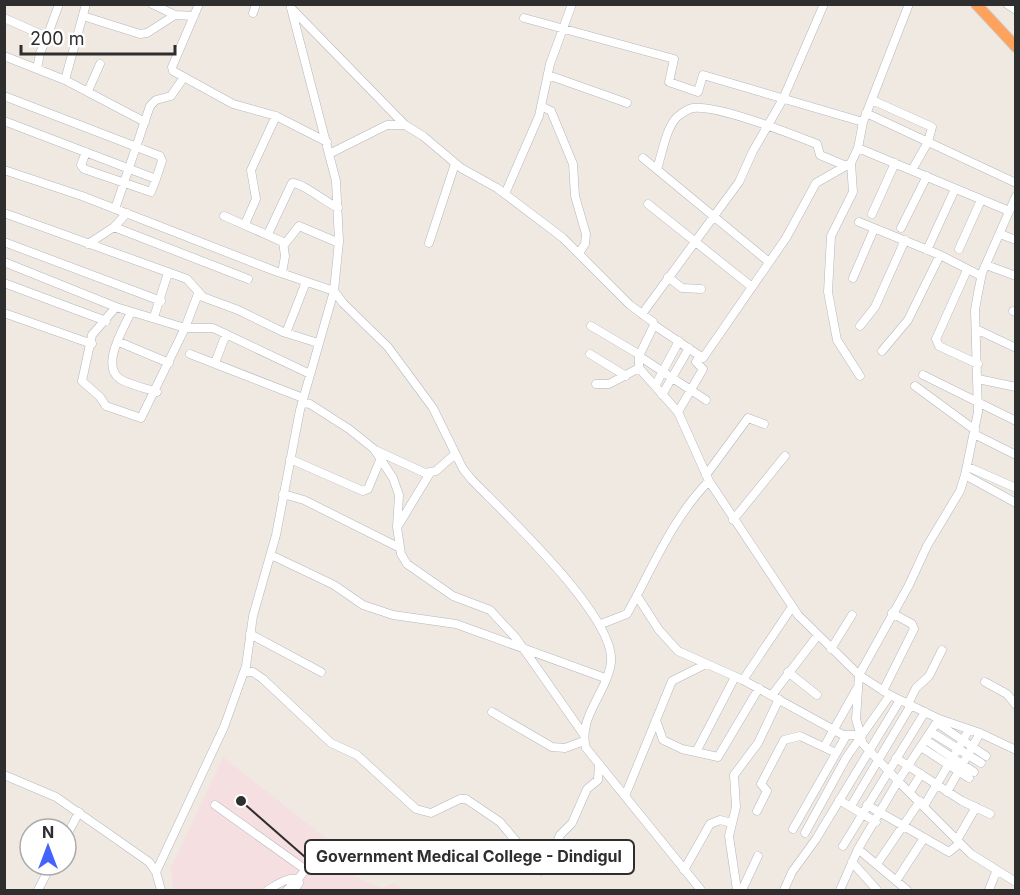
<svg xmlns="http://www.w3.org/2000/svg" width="1020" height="895" font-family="Inter,sans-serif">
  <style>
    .medical { fill: #f5dfe0 }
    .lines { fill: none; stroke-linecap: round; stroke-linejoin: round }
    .minor-casing { stroke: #b4b7c1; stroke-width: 9 }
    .highway-casing { stroke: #c9c9c9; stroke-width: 12 }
    .minor { stroke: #fff; stroke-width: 8 }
    .highway { stroke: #ffa35c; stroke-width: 10 }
    .leader { fill: none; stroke: #2e2e2e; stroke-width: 2 }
    .callout-dot { fill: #2e2e2e; stroke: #fff; stroke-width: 2 }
    .callout { fill: #fff; stroke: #2e2e2e; stroke-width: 2 }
    .callout-label { font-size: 16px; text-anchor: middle; font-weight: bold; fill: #2e2e2e }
  </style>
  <rect width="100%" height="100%" fill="#efe9e1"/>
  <path class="medical" d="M223,757L333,844L355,877L382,888L393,883L404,890H173L171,868Z"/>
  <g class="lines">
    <g class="minor-casing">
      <path id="minor" d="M152,4L175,15L194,16
        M199,4L172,67L173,71L233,104L276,116L327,142
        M290,4L336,181L339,241L334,291L343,303L388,347L433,408L463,469L472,480C505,514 616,617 611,662C608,691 577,718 586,748L701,890
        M909,4L863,122L858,148L1009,211
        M1007,4L1016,10
        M291,8L404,124
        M253,13L256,4
        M83,16L140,34L147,33L175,15
        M4,18L47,37L40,53L37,69
        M524,18L674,59L669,82L698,92L703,75L863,122
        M47,37L59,4
        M4,56L65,80L145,122
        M548,75L627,103
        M65,80L86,4
        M88,91L100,64
        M4,96L160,156L162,161L156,179
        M872,100L932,127L928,142L912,170
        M541,106L551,111L573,164L575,196L586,234L585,244L579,253
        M866,113L1016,183
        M4,121L156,179L151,192L84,169L81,165L86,152
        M331,153L387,125H405L423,136L461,168L497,188L563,238L630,305L653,322L654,325L639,356V368L678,412L709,481L798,615L859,675L890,695L939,719L898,781L858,849L840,890
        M643,158L769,262
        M851,163L853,192L831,236L828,292L837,340L860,376
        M657,169C662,154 666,128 677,117C682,113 687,109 693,108C719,105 791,134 817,144L820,155L846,166
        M4,170L82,196L275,271L334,291L300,410L276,535L253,616L246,666L224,727L156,872
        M505,194L539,116L550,64L572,4
        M1016,196L982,273L978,293L975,310L978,412L965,475L960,491L927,546L909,585L859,675L856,719L863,744L898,781L971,854L1016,882
        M648,204L752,287
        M115,209L150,106L156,100L171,96L184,77
        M4,213L187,279L203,297L238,310L283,332L318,343
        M872,214L895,163
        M224,216L283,242L285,256L282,273
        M859,222L940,255L981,276
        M245,224L256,199L251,170L276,116
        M114,227L248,279
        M901,228L927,176
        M268,234L292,183C301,182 327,203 338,208
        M1000,234L1016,240
        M4,242L161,301
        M429,243L455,164
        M88,244L114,227L127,213
        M284,245L299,226L339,243
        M959,249L981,200
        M927,250L955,189
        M4,262L116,307L185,328L141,418L106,406L100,397L82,381L92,335L116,307
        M986,265L1016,276
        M967,270L936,339L939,346L978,364
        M668,277L682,288L701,289
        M853,278L874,229
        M4,283L106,321
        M198,294L185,328H213L310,374
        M1013,311L1016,312
        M131,312C124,328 100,365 120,379C130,385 145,388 157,392
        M4,313L92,344
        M642,314L739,182L753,151L783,99L824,4
        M154,317L168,273
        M654,325L703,358L786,238L816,183L851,163L858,148
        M591,326L640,355
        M860,326L875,307L905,240
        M976,329L1016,348
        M286,333L306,282
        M119,342L169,363
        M882,351L908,320L940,255
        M190,354L303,398
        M590,354L626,376
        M639,356L706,400
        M215,363L226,334
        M923,375L1016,421
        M978,379L1016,387
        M596,384H609L639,368
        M655,386L679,341
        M915,386L975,430
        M662,395L689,348
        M302,403L310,404L349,429L374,449L393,478L399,495L397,527L401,554L407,564L453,596L490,610L516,638L584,735
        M678,412L703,369L696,362L700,356
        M974,434L1016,455
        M375,450L425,473L436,471L455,454
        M290,459L363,491L368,489L381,458
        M968,467L1016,488
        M706,475L748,418L764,424
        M965,475L1016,503
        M283,494L304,500L400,548
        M733,520L785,456
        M398,526L430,473
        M271,555L334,585L363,605L393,615L456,624L605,678
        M637,596L659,630L678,651L743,680L843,735H861
        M601,624L627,614C652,569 673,517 709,481
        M250,634L321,672
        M831,649L852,615
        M244,672H253L263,679L331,743L357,755L416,809L431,813L460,799H466L500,822L541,871L549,863L560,835L572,823L587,789L598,780L599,764
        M788,672L817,695
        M743,680L792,607
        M985,682L1007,694L1016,705
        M883,691L914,629L912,624L892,613
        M772,695L818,635
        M908,704L916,688L929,676L942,650
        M492,712L552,747L565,748L584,741
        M939,719L980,733L1016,750
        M656,720L663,740L682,749L718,757L759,688
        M937,723L986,756
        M931,732L981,763
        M926,740L974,772
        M824,747L856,690
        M921,747L969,778
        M696,752L735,677
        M896,758L962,801L990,814
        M4,775L56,797L149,862L156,872L161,890
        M910,792L921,774
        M947,792L980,733
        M625,796L672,681L706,664
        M839,800L876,822
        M215,805L306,870
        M867,805L949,852L960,843
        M851,806L911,705
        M924,806L969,730
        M757,811L767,791L761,784L784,740L800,736L836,753
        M793,829L846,736
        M805,833L846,758L890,695
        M66,837L79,812
        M957,840L976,807
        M843,846L925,712
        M313 853a6 6 0 1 1 12 0a6 6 0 1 1-12 0Z
        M858,849L907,890
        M852,862L877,890
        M877,864L920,801
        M684,870L710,824L720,820L732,823
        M896,881L924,838
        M38,890L51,865
        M268,890C278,884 287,877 298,879L315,858
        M287,890L298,879L299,883L294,890
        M737,890L729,836L736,807L734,775L758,743L779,699
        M742,890L758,856
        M784,890L792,872L816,839L900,700
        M989,890L996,872"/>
    </g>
    <g class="highway-casing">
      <path id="highway" d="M976,4L1016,47"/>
    </g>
    <use href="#minor" class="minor"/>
    <use href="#highway" class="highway"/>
  </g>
  <path class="leader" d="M241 801L305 857"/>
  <circle class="callout-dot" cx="241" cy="801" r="6"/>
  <rect class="callout" x="305" y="840" width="329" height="34" rx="6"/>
  <g class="callout-label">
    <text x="469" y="862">Government Medical College - Dindigul</text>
  </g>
  <rect width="1020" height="895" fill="none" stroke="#2e2e2e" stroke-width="12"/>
  <g transform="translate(48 847)"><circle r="28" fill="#ffffff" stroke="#ababab" stroke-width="1.5"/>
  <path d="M0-4.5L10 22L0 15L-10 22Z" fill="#4264fb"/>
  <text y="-9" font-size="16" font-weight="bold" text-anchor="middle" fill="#2e2e2e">N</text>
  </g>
  <path d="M21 45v9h154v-9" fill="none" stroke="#2e2e2e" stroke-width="3"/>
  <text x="30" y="45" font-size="18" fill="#2e2e2e" stroke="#ffffff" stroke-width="4.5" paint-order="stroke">200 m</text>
</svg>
